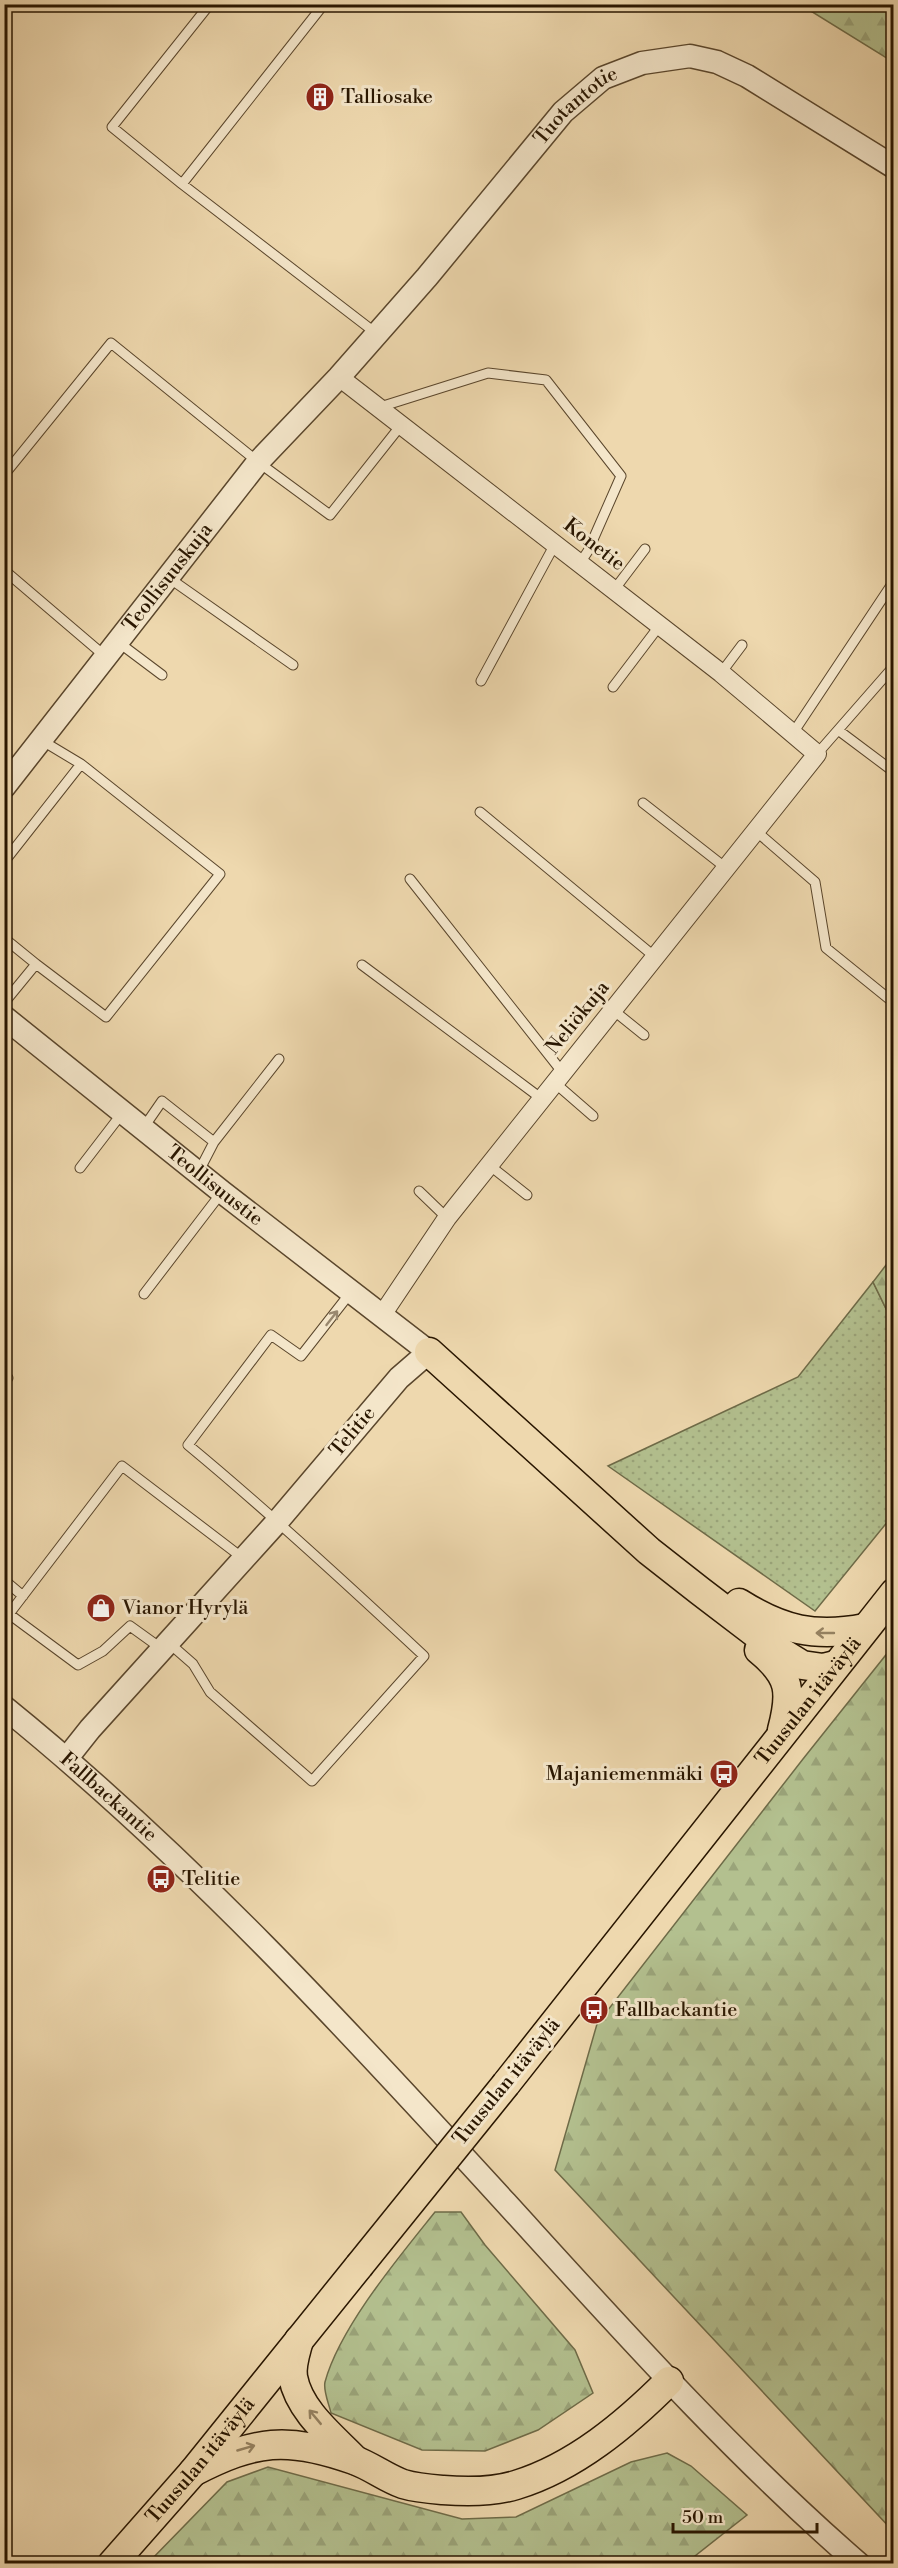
<svg xmlns="http://www.w3.org/2000/svg" width="898" height="2568" font-family="'Libre Bodoni',serif">
  <style>
    .grass { fill: url(#grass-dots); stroke: #6e6b48; stroke-width: 1.5 }
    .forest { fill: url(#forest-firs); stroke: #6e6b48; stroke-width: 1.5 }
    .lines { fill: none; stroke-linecap: round; stroke-linejoin: round }
    .service-casing { stroke: #5a462c; stroke-width: 11 }
    .minor-casing { stroke: #5a462c; stroke-width: 20 }
    .tertiary-casing { stroke: #5a462c; stroke-width: 25 }
    .primary-casing { stroke: #291600; stroke-width: 31 }
    .service { stroke: #f4e6ca; stroke-width: 9 }
    .minor { stroke: #f4e6ca; stroke-width: 18 }
    .tertiary { stroke: #f4e6ca; stroke-width: 22 }
    .primary { stroke: #eed8ae; stroke-width: 28 }
    .primary-bridge-casing { stroke: #291600; stroke-width: 31; stroke-linecap: butt }
    .primary-bridge { stroke: #eed8ae; stroke-width: 28 }
    .oneway { stroke: #99886f }
    .oneway2 { stroke: #958160 }
    .labels { text-anchor: middle; dominant-baseline: central; stroke-width: 6; stroke-linejoin: round; paint-order: stroke }
    .poi-label { font-size: 20px; fill: #291600; stroke: #f4e6ca; text-anchor: start }
    .street-label { font-size: 20px; fill: #291600; stroke: #f4e6ca }
  </style>
  <defs>
    <pattern id="grass-dots" width="8" height="8" patternUnits="userSpaceOnUse" patternTransform="scale(1.5)"><rect width="8" height="8" fill="#b3c08f"/><path d="M2 2h.1M6 6h.1" fill="none" stroke="#9aa47a" stroke-width="1.8" stroke-linecap="round"/></pattern>
    <pattern id="forest-firs" width="22" height="20" patternUnits="userSpaceOnUse" patternTransform="scale(1.5)"><rect width="22" height="20" fill="#b3c08f"/><path d="M5 1l3.5 6h-7zM16 11l3.5 6h-7z" fill="#9aa47a"/></pattern>
  </defs>
  <rect width="100%" height="100%" fill="#eed8ae"/>
  <filter id="stains"><feTurbulence type="fractalNoise" baseFrequency=".00333" numOctaves="4"/><feColorMatrix values="0 0 0 0 .2 0 0 0 0 .09 0 0 0 0 .02 0 0 0 .5 -.17"/></filter>
  <radialGradient id="worn" r=".72"><stop offset=".6" stop-color="#630" stop-opacity="0"/><stop offset="1" stop-color="#630" stop-opacity=".3"/></radialGradient>
  <path class="grass" d="M873,1282L893,1323V1515L815,1611L608,1466L798,1377Z"/>
  <path class="forest" d="M801,5H893V62Z
    M893,1256V1323L873,1282Z
    M893,1646V2531L555,2170L597,2024L803,1759Z
    M435,2212H461L485,2245L575,2350L593,2393L538,2430L485,2451L422,2450L331,2413C329,2404 323,2391 325,2382C340,2327 399,2257 435,2212Z
    M667,2453L691,2466L747,2515L686,2563H148L227,2482L268,2467L462,2519L516,2517L631,2462Z"/>
  <g class="lines">
    <g class="service-casing">
      <path id="service" d="M210,4L112,127L182,184L377,334
        M182,184L324,4
        M380,407L488,373L546,380L621,476L588,551L580,563
        M4,475L111,343L258,462L330,515L402,424
        M4,570L106,657
        M169,578L293,665
        M614,590L645,549
        M118,642L162,675
        M721,673L742,645
        M481,681L555,544
        M613,687L660,625
        M838,730L894,772
        M793,733L894,581
        M817,754L894,666
        M643,803L726,868
        M480,812L655,957
        M756,831L815,882L826,948L894,1003
        M4,862L81,764
        M410,879L563,1073
        M4,938L36,964L4,1003
        M36,964L106,1017L220,874L81,764L41,740
        M362,965L542,1099
        M613,1010L644,1035
        M555,1083L593,1116
        M144,1127L162,1101L214,1142
        M489,1165L527,1195
        M80,1168L123,1112
        M199,1171L214,1142L279,1059
        M419,1191L447,1218
        M144,1294L222,1192
        M4,1382L8,1378
        M4,1580L23,1596
        M169,1643L193,1664L210,1692L312,1781L424,1656C347,1584 269,1512 188,1445L271,1335L301,1356L351,1292
        M162,1649L130,1626L103,1651L78,1665L9,1614L122,1466L244,1559"/>
    </g>
    <g class="minor-casing">
      <path id="minor" d="M339,377L721,673L817,754L447,1218L382,1315"/>
    </g>
    <g class="tertiary-casing">
      <g id="tertiary">
        <path id="s1" d="M4,787L258,462L339,377L427,277L563,112L603,78L642,63L690,56L717,62L747,76L894,167"/>
        <path id="s2" d="M4,1017L222,1192L429,1352L399,1378L276,1523L90,1729L67,1758"/>
        <path id="s3" d="M4,1707C188,1856 347,2029 506,2203C619,2327 731,2453 859,2564"/>
      </g>
    </g>
    <g class="primary-casing">
      <g id="primary">
        <path d="M429,1352L649,1551L700,1591L776,1649L802,1665L823,1668L835,1665"/>
        <path d="M739,1603C782,1630 815,1638 865,1628"/>
        <path d="M759,1650C791,1676 792,1692 782,1730"/>
        <path id="s4" d="M506,2084L894,1593"/>
        <path d="M299,2340C296,2352 291,2365 293,2377C299,2411 333,2437 355,2460"/>
        <path d="M193,2472C255,2440 287,2436 354,2460C371,2466 386,2478 403,2484C416,2488 430,2489 443,2490C467,2492 493,2492 516,2485C575,2467 626,2424 669,2381"/>
        <path id="s5" d="M112,2564L193,2472L359,2266"/>
      </g>
    </g>
    <use href="#service" class="service"/>
    <use href="#minor" class="minor"/>
    <use href="#tertiary" class="tertiary"/>
    <use href="#primary" class="primary"/>
    <g class="primary-bridge-casing">
      <path id="primary-bridge" d="M359,2266L506,2084"/>
    </g>
    <use href="#primary-bridge" class="primary-bridge"/>
  </g>
  <defs><path id="oneway-shaft" d="M-6 0H5M1.5-3L5.5 0L1.5 3" fill="none" stroke-width="1.6" stroke-linecap="round" stroke-linejoin="round" transform="scale(1.5)"/></defs>
  <use class="oneway" href="#oneway-shaft" transform="translate(332 1318) rotate(-52)"/>
  <g class="oneway2">
    <use href="#oneway-shaft" transform="translate(825 1633) rotate(180)"/>
    <use href="#oneway-shaft" transform="translate(315 2417) rotate(-130)"/>
    <use href="#oneway-shaft" transform="translate(246 2448) rotate(-16)"/>
  </g>
  <defs>
    <g id="building-disc" transform="scale(1.5)"><circle r="9.5" fill="#8f2418" stroke="#f4e6ca"/><path d="M-4-6H4V6H1V3H-1V6H-4ZM-2.5-4.3h1.7v1.8h-1.7ZM.8-4.3h1.7v1.8H.8ZM-2.5-1h1.7V.8h-1.7ZM.8-1h1.7V.8H.8Z" fill="#fff"/></g>
    <g id="shop-disc" transform="scale(1.5)"><circle r="9.5" fill="#8f2418" stroke="#f4e6ca"/><path d="M-5-2.5h2.3a2.7 3.5 0 0 1 5.4 0H5L5.5 6h-11ZM-1.5-2.5h3a1.5 2.3 0 0 0-3 0Z" fill="#fff"/></g>
    <g id="bus-disc" transform="scale(1.5)"><circle r="9.5" fill="#8f2418" stroke="#f4e6ca"/><path d="M-5-6H5V4H4V6H2V4H-2V6H-4V4H-5ZM-3.5-4V0h7V-4ZM-3.5 1.2v1.5H-2V1.2ZM2 1.2v1.5H3.5V1.2Z" fill="#fff"/></g>
  </defs>
  <g fill-rule="evenodd">
    <use href="#building-disc" x="320" y="97"/>
    <use href="#shop-disc" x="101" y="1608"/>
    <use href="#bus-disc" x="724" y="1774"/>
    <use href="#bus-disc" x="161" y="1879"/>
    <use href="#bus-disc" x="594" y="2010"/>
  </g>
  <g class="labels">
    <g class="poi-label">
      <text x="341" y="97">Talliosake</text>
      <text x="122" y="1608">Vianor Hyrylä</text>
      <text x="703" y="1774" text-anchor="end">Majaniemenmäki</text>
      <text x="182" y="1879">Telitie</text>
      <text x="615" y="2010">Fallbackantie</text>
    </g>
    <g class="street-label">
      <text stroke="none"><textPath href="#s1" startOffset="891">Tuotantotie</textPath></text>
      <text transform="translate(594 545) rotate(38)">Konetie</text>
      <text stroke="none"><textPath href="#s1" startOffset="266">Teollisuuskuja</textPath></text>
      <text transform="translate(578 1018) rotate(-51)">Neliökuja</text>
      <text stroke="none"><textPath href="#s2" startOffset="270">Teollisuustie</textPath></text>
      <text transform="translate(353 1432) rotate(-50)">Telitie</text>
      <text stroke="none"><textPath href="#s4" startOffset="488">Tuusulan itäväylä</textPath></text>
      <text stroke="none"><textPath href="#s3" startOffset="138">Fallbackantie</textPath></text>
      <text transform="translate(507 2082) rotate(-51)">Tuusulan itäväylä</text>
      <text stroke="none"><textPath href="#s5" startOffset="136">Tuusulan itäväylä</textPath></text>
    </g>
  </g>
  <rect width="898" height="2568" fill="none" stroke="#eed8ae" stroke-width="24"/>
  <rect x="6" y="6" width="886" height="2556" fill="none" stroke="#291600" stroke-width="3"/>
  <rect x="12" y="12" width="874" height="2544" fill="none" stroke="#291600" stroke-width="1.5"/>
  <path d="M673 2523v9h144v-9" fill="none" stroke="#291600" stroke-width="3"/>
  <text x="682" y="2523" font-size="18" fill="#291600" stroke="#f4e6ca" stroke-width="4.5" paint-order="stroke">50 m</text>
  <rect width="100%" height="100%" filter="url(#stains)"/>
  <rect width="100%" height="100%" fill="url(#worn)"/>
</svg>
